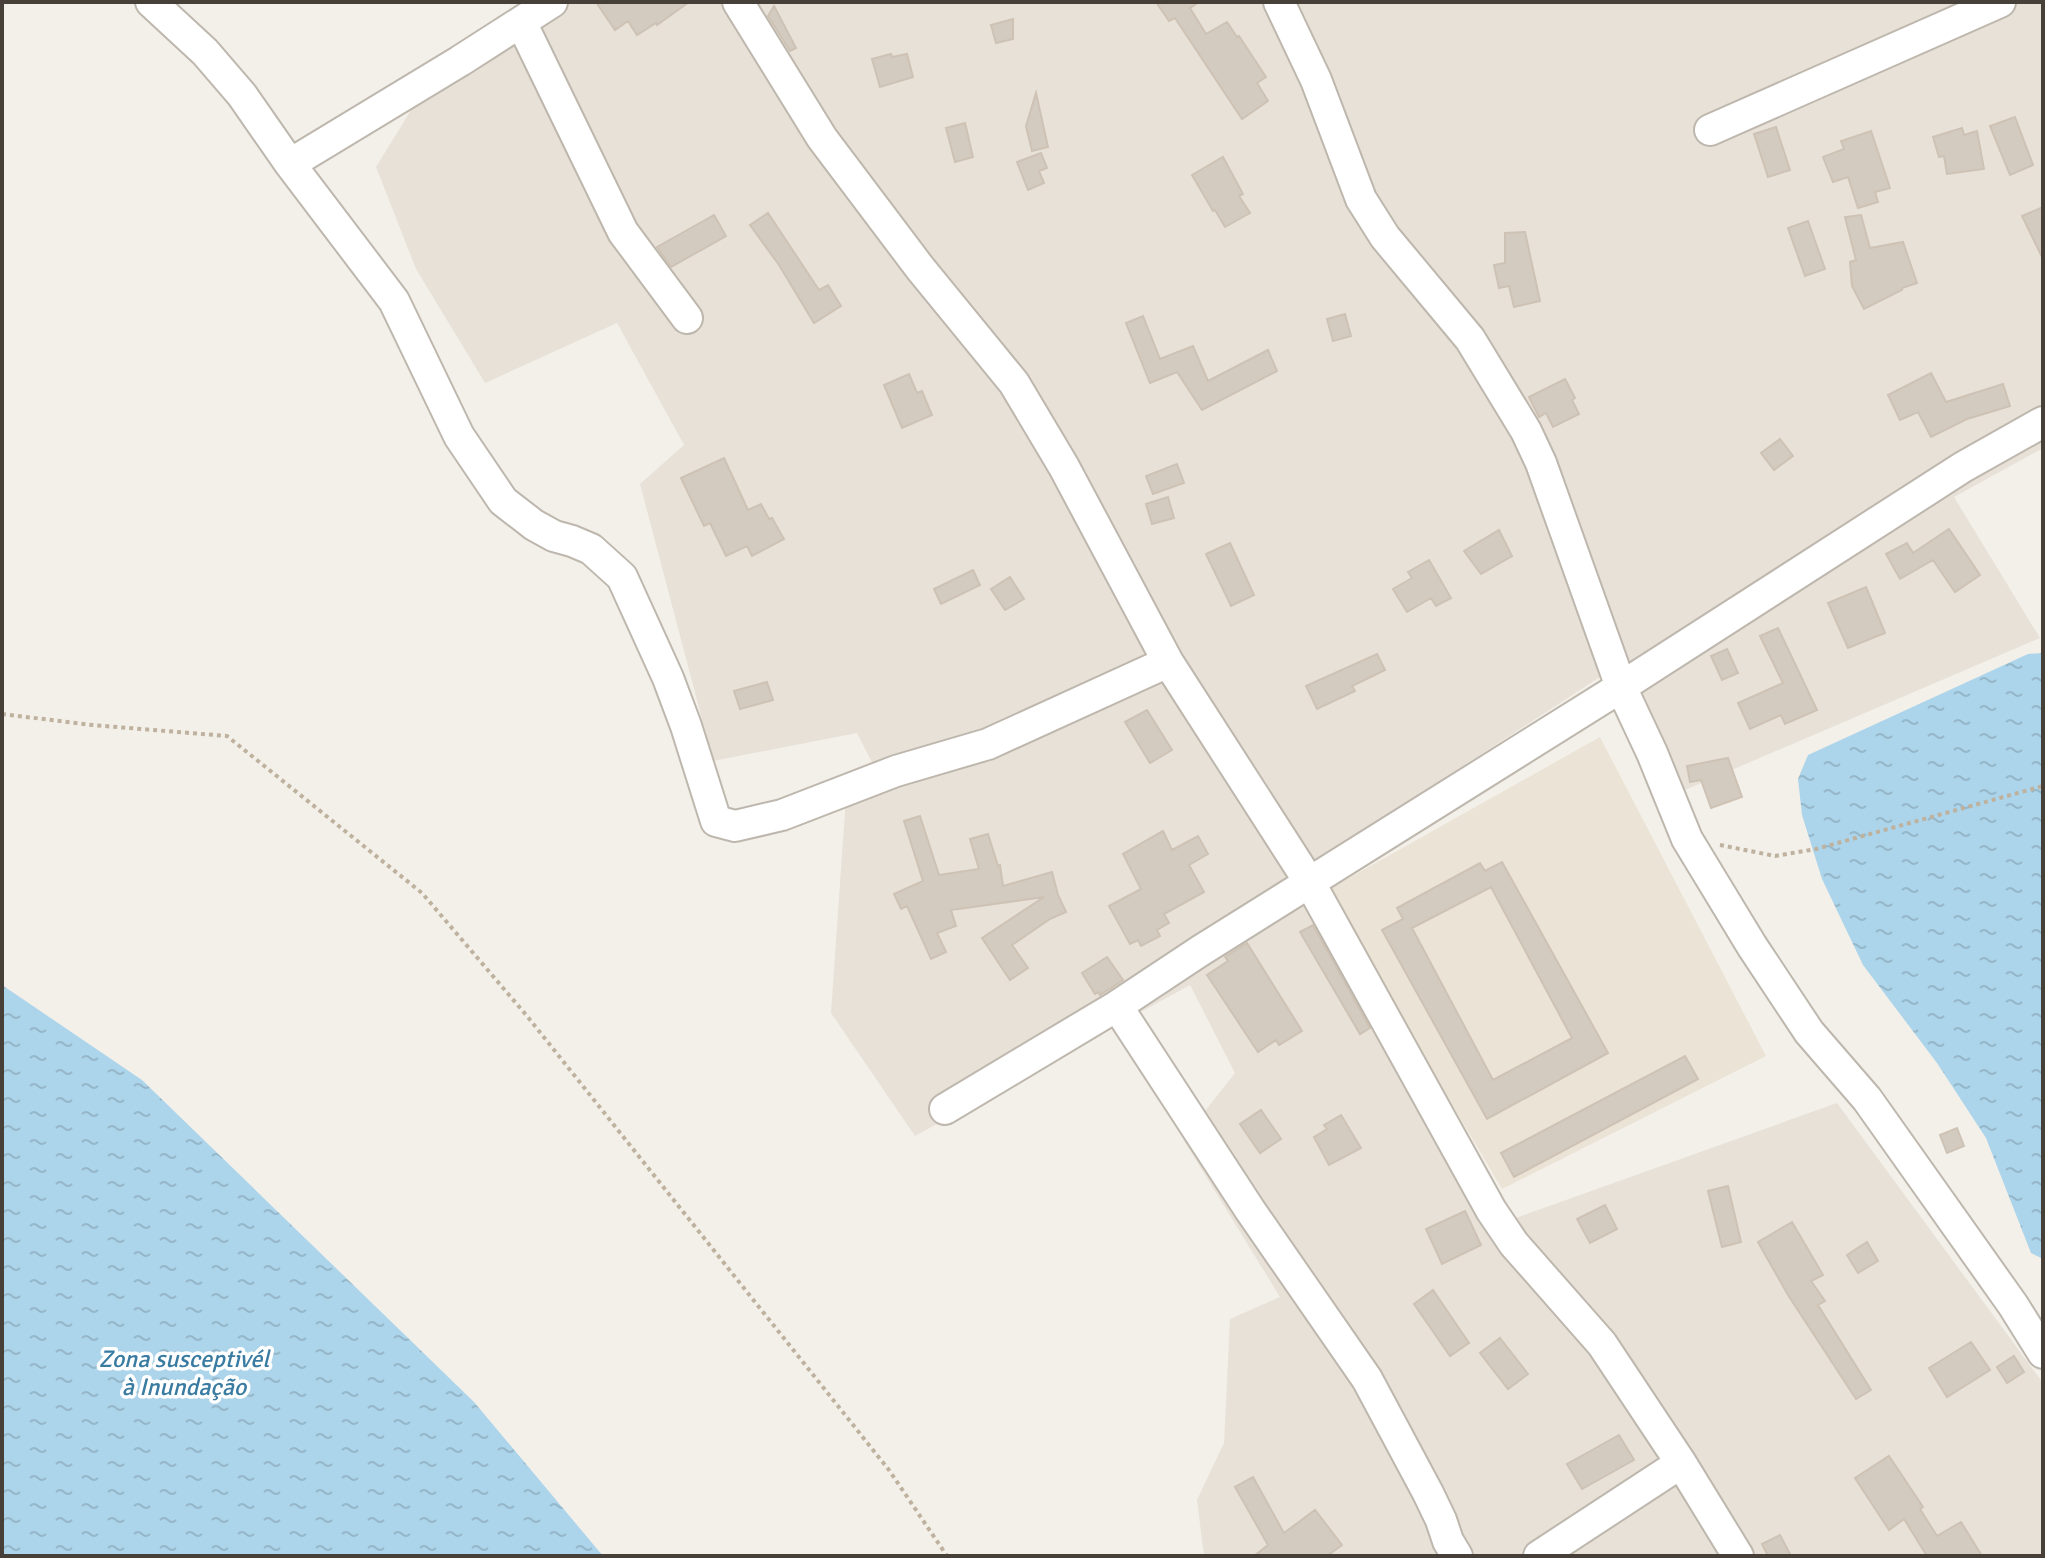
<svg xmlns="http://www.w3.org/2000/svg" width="2045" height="1558" font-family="Signika,sans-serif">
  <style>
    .residential { fill: #e7e1d8 }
    .education { fill: #ebe3d5 }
    .water { fill: url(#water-ripples) }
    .building { fill: #d4cbc0; stroke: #cec2b4; stroke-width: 2; fill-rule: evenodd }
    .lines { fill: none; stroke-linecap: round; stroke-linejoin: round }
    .minor-casing { stroke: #beb7ad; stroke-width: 34 }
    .path { stroke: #beb29f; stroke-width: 4; stroke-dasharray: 4 4; stroke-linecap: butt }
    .minor { stroke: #fff; stroke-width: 30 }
    .labels { text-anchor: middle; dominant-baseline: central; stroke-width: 7; stroke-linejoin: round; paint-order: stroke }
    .water-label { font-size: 24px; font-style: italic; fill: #397ba1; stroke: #fff }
  </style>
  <defs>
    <pattern id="water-ripples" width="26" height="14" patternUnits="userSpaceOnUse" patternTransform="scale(2)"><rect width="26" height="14" fill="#acd4ea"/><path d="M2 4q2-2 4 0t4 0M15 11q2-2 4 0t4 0" fill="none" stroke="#95b7c9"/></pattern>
  </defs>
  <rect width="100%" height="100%" fill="#f3f0ea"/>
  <path class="residential" d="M571,2H2043V448L1954,497L2040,638L1678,793L1623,662L1294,876L1496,1225L1837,1103L2043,1383V1556H1204L1197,1500L1224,1443L1230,1319L1280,1297L1183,1139L1235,1073L1190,985L915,1136L831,1013L846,797L883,784L857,733L713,761L640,484L684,445L617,323L485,383L416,269L376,167L421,94Z"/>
  <path class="education" d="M1600,737L1766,1056L1502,1189L1326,891Z"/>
  <path class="water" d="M2043,653V1259L2031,1253L1986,1138L1937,1063L1863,965L1822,879L1802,815L1798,779L1808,755L2028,654Z
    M2,985L142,1080L474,1402L603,1556H2Z"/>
  <path class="building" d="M596,2H689L657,25L656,23L637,35L628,21L615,30Z
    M1156,2H1199L1190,8L1206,34L1227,22L1237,37L1239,36L1266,77L1257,83L1268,101L1242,119L1175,18L1169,21Z
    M774,6L796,48L790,51L768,16Z
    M1013,19V39L996,43L991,25Z
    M891,54L892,57L907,54L913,77L880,87L872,59Z
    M1036,93L1048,147L1032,151L1026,126Z
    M2015,117L2033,165L2010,175L1990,126Z
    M965,123L973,157L955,162L946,128Z
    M1776,127L1790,170L1768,177L1754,134Z
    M1962,128L1964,135L1977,131L1984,169L1947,174L1944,156L1939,157L1933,137Z
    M1871,131L1890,188L1875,192L1878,202L1858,208L1848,177L1833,182L1823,157L1844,149L1841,141Z
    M1041,153L1047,168L1039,171L1044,183L1028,190L1017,162Z
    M1223,157L1243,194L1239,196L1250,213L1225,227L1215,210L1213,211L1192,175Z
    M2043,207V259L2022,216Z
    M768,213L819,290L828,285L841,306L814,323L779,265L750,225Z
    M714,215L726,236L671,267L657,247Z
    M1861,215L1870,248L1903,242L1917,283L1902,288V290L1864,309L1852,286L1850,262L1856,260L1845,217Z
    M1808,221L1825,269L1805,276L1788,228Z
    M1525,232L1540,301L1514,307L1509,286L1499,288L1494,265L1505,263V233Z
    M1345,314L1351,336L1333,341L1327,319Z
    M1143,316L1160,359L1193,346L1208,381L1268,350L1277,371L1202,410L1177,372L1150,383L1126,323Z
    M1931,373L1946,402L2003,384L2010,406L1967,419L1931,437L1918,412L1900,420L1888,395Z
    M909,374L917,393L922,391L932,415L902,428L884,385Z
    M1565,379L1575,398L1572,400L1579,414L1553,427L1546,413L1539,417L1529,397Z
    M1780,439L1793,456L1774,470L1761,453Z
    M724,458L748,510L761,504L769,519L772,518L784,539L752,556L747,546L726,556L710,523L704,526L681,478Z
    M1177,464L1184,483L1153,494L1146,476Z
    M1168,497L1174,518L1152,524L1146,504Z
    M1949,529L1980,575L1955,592L1933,560L1900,579L1886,554L1907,543L1913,553Z
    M1499,530L1512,556L1481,574L1464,551Z
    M1230,543L1254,595L1231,606L1206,554Z
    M1429,560L1451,598L1436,606L1431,598L1407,612L1393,589L1412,578L1408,572Z
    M973,570L980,585L941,604L934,589Z
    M1010,577L1024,599L1005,610L991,589Z
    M1866,587L1885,633L1848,648L1828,603Z
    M1778,628L1817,710L1785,724L1781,715L1750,729L1738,703L1783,683L1760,636Z
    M1727,649L1738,673L1722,680L1711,656Z
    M1377,654L1385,670L1352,686L1355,691L1317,709L1306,686Z
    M767,682L773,700L740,709L734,691Z
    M1147,710L1172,750L1150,763L1125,722Z
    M1728,758L1742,797L1711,808L1701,780L1690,782L1687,766Z
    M920,816L939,875L979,869L970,839L988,834L998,866L1000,865L1003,886L1052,872L1058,895L1066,912L1050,919L1012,945L1028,968L1010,980L982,938L1044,897L951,910L956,926L937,933L946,952L931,959L907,906L901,909L894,894L923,881L904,821Z
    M1163,831L1172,850L1198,836L1208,854L1189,865L1204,892L1164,914L1169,923L1157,930L1160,936L1141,946L1138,940L1130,944L1109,906L1141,889L1123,854Z
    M1502,862L1608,1053L1487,1119L1382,930L1403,919L1397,908L1480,863L1485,871ZM1491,887L1572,1038L1493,1080L1412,928Z
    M1313,925L1370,1028L1360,1034L1300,932Z
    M1247,943L1302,1031L1279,1045L1276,1040L1258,1052L1207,975L1228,961L1225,957Z
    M1107,957L1123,980L1100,995L1098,992L1095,994L1082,973Z
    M1685,1056L1698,1079L1514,1177L1501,1153Z
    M1261,1110L1281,1139L1260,1153L1240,1124Z
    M1341,1115L1361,1148L1329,1165L1314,1137L1327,1129L1324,1125Z
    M1957,1128L1964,1146L1947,1153L1940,1135Z
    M1728,1186L1741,1242L1722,1247L1708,1191Z
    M1605,1205L1617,1229L1590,1243L1577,1219Z
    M1465,1211L1481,1245L1442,1264L1426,1229Z
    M1792,1222L1823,1275L1811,1281L1825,1301L1818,1305L1871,1390L1856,1399L1788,1295L1758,1242Z
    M1867,1242L1878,1261L1858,1273L1847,1255Z
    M1433,1290L1469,1343L1450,1356L1414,1304Z
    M1500,1338L1528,1374L1508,1389L1480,1353Z
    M1971,1342L1990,1370L1947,1397L1929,1368Z
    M2014,1356L2024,1372L2007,1383L1997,1367Z
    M1619,1435L1634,1460L1582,1489L1567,1464Z
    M1889,1456L1923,1507L1920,1509L1937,1536L1961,1522L1982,1556H1927L1904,1519L1889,1530L1855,1478Z
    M1253,1477L1284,1533L1315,1510L1342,1545L1327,1556H1254L1268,1545L1235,1487Z
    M1780,1535L1791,1556H1768L1762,1544Z"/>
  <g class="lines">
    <g class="minor-casing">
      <path id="minor" d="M151,2L205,52L242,95L290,164L394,301L459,436L503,501L534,525L554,536L572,541L591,549L622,577L668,678L686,726L716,821L735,826L782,815L896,771L988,744L1168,662
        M738,2L822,138L920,268L1014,383L1064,467L1168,662L1310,883L1491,1210L1514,1244L1602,1344L1681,1463L1738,1556
        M1279,2L1316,80L1361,199L1385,237L1470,339L1526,431L1541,463L1621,687L1652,753L1687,839L1752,946L1809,1032L1867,1099L2013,1305L2043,1353
        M521,22L623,232L687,318
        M1710,130L2000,2
        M290,164L460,61L552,2
        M1117,1006L1250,1210L1367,1379L1428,1493L1441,1520L1448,1541L1457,1556
        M945,1109L1117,1006L1200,951L1621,687L1963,467L2043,422
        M1539,1556L1681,1463"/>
    </g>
    <path class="path" d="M2,714L92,725L227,736L422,893L527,1016L889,1470L947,1556
      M1720,845L1775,856L1816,849L2043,786"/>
    <use href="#minor" class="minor"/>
  </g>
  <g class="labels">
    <g class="water-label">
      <text x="184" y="1359">Zona susceptivél<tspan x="184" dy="28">à Inundação</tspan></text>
    </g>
  </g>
  <rect width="2045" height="1558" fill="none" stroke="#464038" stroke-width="8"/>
</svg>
